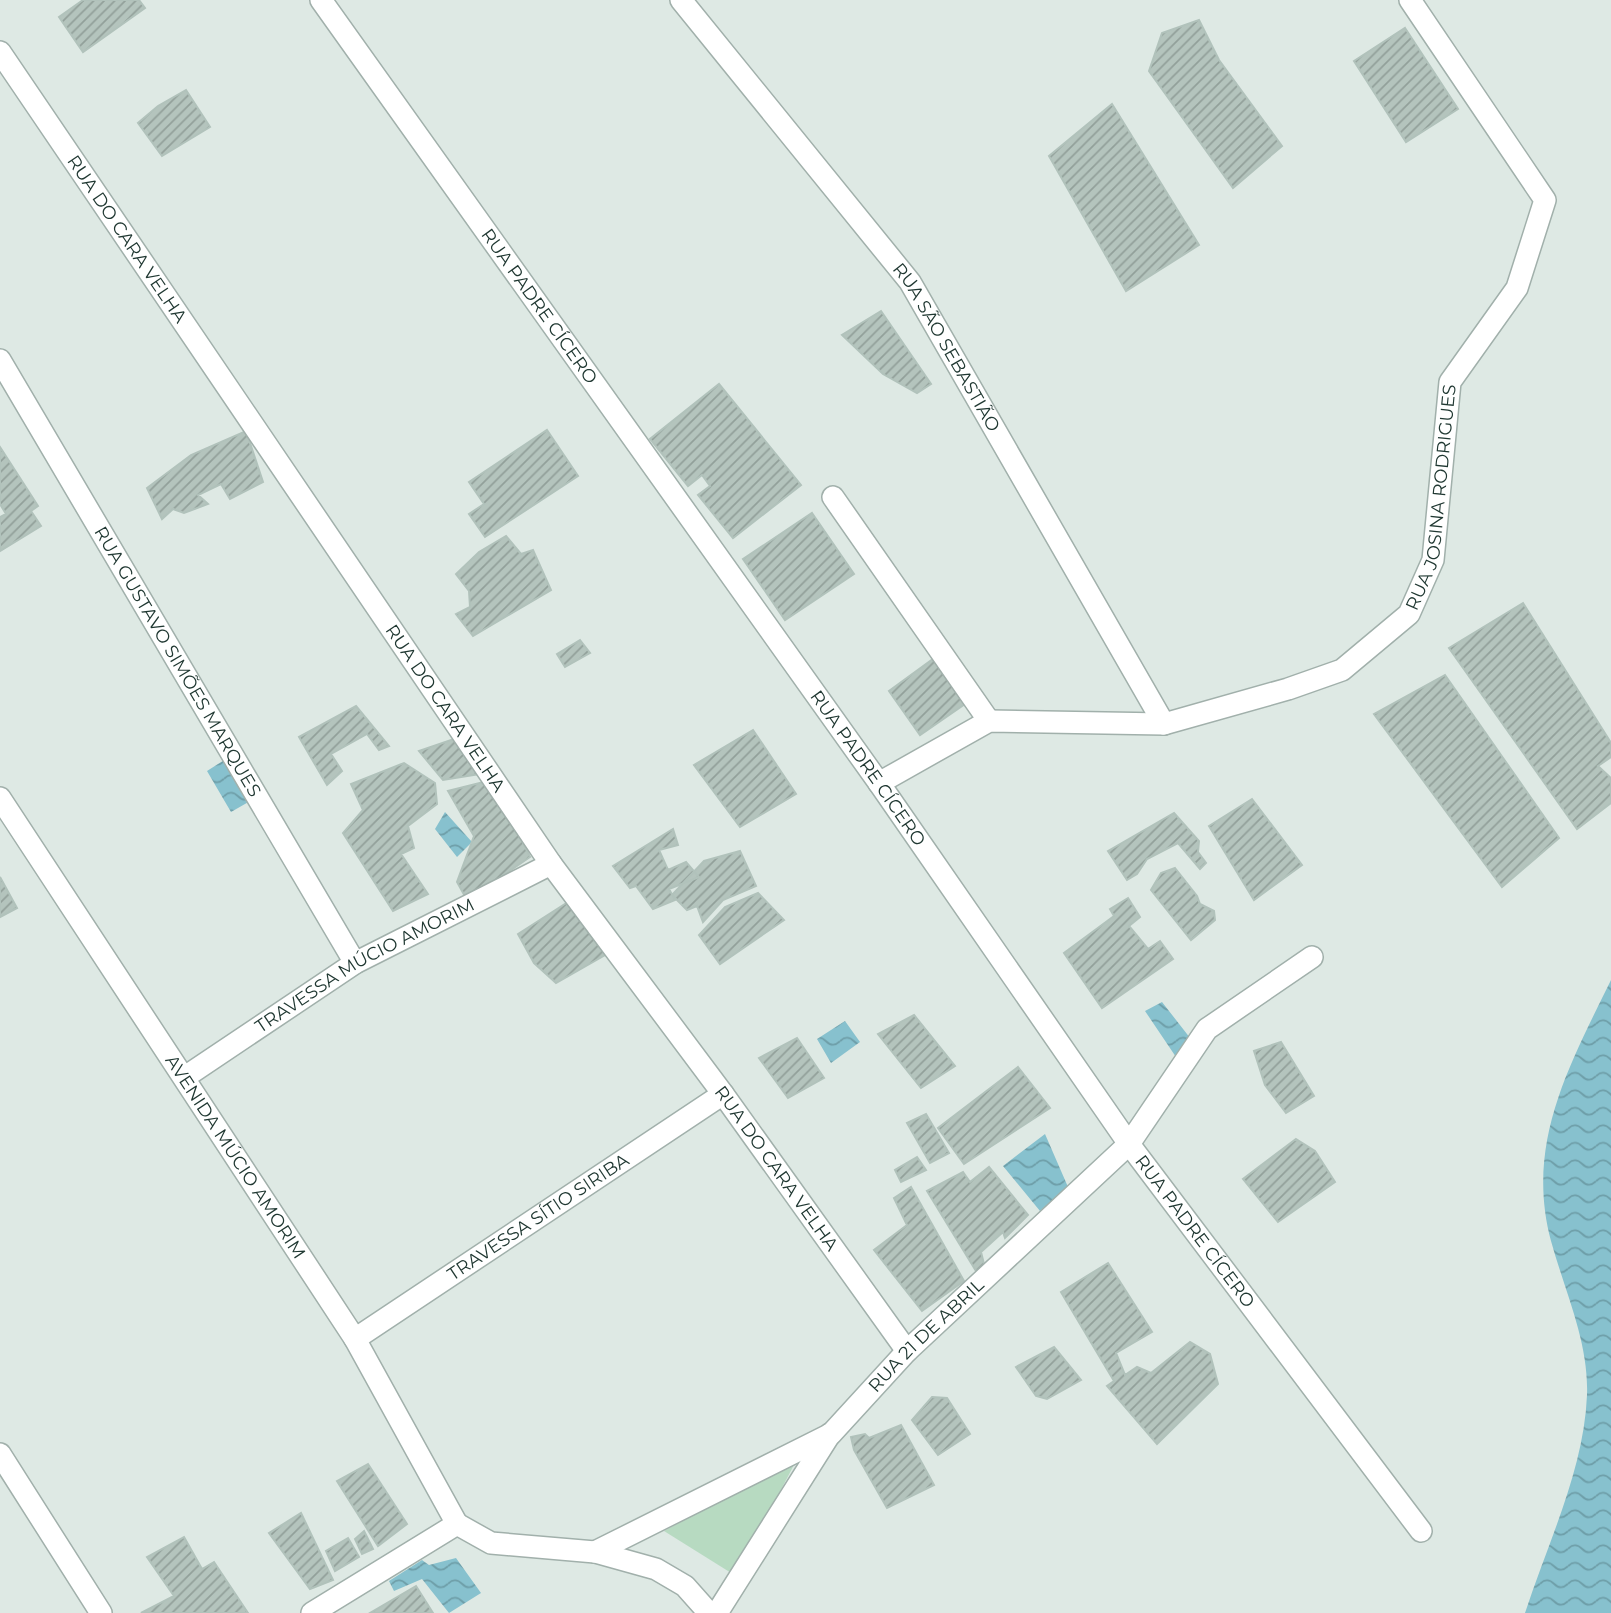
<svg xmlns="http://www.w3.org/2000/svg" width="1611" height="1613" font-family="Montserrat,sans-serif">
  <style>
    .park { fill: #b7dac1 }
    .water { fill: url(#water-waves) }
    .building { fill: url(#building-hatch); stroke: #b1c2bb; stroke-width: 2 }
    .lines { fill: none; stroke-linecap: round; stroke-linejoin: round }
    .minor-casing { stroke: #a1b0ab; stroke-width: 24 }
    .minor { stroke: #fff; stroke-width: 21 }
    .labels { text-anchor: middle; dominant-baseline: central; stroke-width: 7; stroke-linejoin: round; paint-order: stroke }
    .street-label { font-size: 18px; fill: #203832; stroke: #eef6f2 }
  </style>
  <defs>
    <pattern id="water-waves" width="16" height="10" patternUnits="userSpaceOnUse" patternTransform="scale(1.75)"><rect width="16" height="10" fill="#87c1ce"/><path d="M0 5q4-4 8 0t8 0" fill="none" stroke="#6e9ea8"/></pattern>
    <pattern id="building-hatch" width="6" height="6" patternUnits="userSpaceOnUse" patternTransform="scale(1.75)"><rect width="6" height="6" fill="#b4c4bd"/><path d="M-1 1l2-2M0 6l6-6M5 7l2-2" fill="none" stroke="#92a09a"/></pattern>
  </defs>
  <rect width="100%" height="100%" fill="#dee9e4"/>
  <path class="park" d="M797,1459L736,1576L664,1531Z"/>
  <path class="water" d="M229,757L252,800L231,812L207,771Z
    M445,812L472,842L457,857L435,829Z
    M1611,980V1613H1525C1548,1542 1584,1470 1587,1395C1589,1342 1565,1292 1551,1241C1525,1144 1569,1066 1611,980Z
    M1162,1002L1194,1043L1176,1057L1145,1011Z
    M845,1021L860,1042L831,1063L817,1039Z
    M1045,1134L1068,1187L1040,1211L1003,1166Z
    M456,1558L481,1593L449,1613L422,1579L394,1591L389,1581L422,1560L429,1565Z"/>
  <path class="building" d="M83,0H139L145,8L83,52L59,17Z
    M1199,20L1219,60L1282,146L1233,188L1149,71L1162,33Z
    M1405,28L1458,109L1406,142L1354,61Z
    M186,90L210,127L162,156L138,123L158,106Z
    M1112,104L1199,245L1126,291L1049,156Z
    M881,311L931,384L917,393L883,374L842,335Z
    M719,384L801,485L733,538L698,495L710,486L702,475L688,486L650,439Z
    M547,430L578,476L485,537L469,514L484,504L469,482Z
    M246,431L263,482L230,499L221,484L198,495L208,504L184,513L173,509L162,519L147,488L191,455Z
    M0,447L38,506L31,511L41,526L0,551V517L6,514L0,504Z
    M812,513L854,574L785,620L743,559Z
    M506,536L521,554L533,550L551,590L473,636L456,614L470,607L469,591L456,574L479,552Z
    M1523,603L1611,743V757L1598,766L1611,778V803L1577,829L1449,648Z
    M580,640L590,653L565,667L557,654Z
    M933,659L965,704L920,735L889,691Z
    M1445,675L1559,838L1502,887L1374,714Z
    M356,706L389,746L379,750L367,734L331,754L342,771L327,785L299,737Z
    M753,730L796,794L740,827L694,765Z
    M460,737L486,773L443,780L419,751Z
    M404,763L435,783L437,804L408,826L414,848L401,854L428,894L393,911L343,833L363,810L351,784Z
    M492,780L530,857L467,900L457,882L474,836L448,791Z
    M1252,799L1302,865L1254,900L1209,826Z
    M1174,813L1199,841L1198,852L1206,863L1200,869L1178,843L1147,859L1137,874L1127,880L1108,851Z
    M673,829L678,845L659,850L668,870L686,862L699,877L669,889L675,900L653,909L636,886L630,888L613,866Z
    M740,851L756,886L723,900L703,922L697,906L687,910L672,895L704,861Z
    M1175,868L1197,896L1200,904L1214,911L1215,920L1191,940L1151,890L1161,873Z
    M0,877L17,908L0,917Z
    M758,893L784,920L720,964L699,935L725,907Z
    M1128,898L1140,917L1129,926L1148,949L1160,941L1173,959L1102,1008L1064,953L1114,916L1110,909Z
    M571,900L607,954L556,983L534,963L518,934Z
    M914,1015L955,1066L921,1088L878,1034Z
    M797,1038L824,1078L788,1098L759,1058Z
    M1281,1042L1314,1096L1286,1113L1265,1085L1254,1051Z
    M1018,1067L1050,1108L964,1164L938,1128Z
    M926,1114L949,1153L930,1163L907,1123Z
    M1296,1139L1315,1151L1335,1182L1278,1222L1243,1179Z
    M917,1157L926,1170L901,1182L895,1170Z
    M989,1167L1028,1215L1005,1238L1003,1232L981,1252L985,1268L976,1271L927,1191L963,1172L970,1182Z
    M911,1187L964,1281L922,1311L874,1250L907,1225L894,1198Z
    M1108,1263L1152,1332L1116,1353L1125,1375L1137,1367L1151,1373L1190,1342L1210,1354L1218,1384L1157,1444L1107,1386L1114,1381L1061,1292Z
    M1054,1347L1081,1380L1047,1399L1036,1396L1016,1367Z
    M932,1397L947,1398L970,1434L938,1455L912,1420Z
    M901,1425L934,1485L887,1508L854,1450L851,1437L865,1434L869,1438Z
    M368,1464L407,1524L378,1546L337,1481Z
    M301,1513L333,1580L310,1589L269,1533Z
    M364,1531L373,1549L362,1554L355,1539Z
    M184,1537L202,1569L214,1562L248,1613H141L174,1596L147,1557Z
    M348,1538L359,1557L335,1571L326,1551Z
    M416,1586L433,1613H370Z"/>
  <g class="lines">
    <g class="minor-casing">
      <g id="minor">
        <path id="s1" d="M321,0L879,783L1129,1144L1421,1531"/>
        <path id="s2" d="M681,0L910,282L1164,724"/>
        <path id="s3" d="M0,52L551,864L723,1094L907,1351"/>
        <path id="s4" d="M0,360L355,963"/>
        <path d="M833,497L989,721"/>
        <path id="s5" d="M879,783L989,721L1164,724L1288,689L1342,670L1409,614L1433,560L1450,382L1517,288L1545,200L1410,0"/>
        <path id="s6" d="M0,798L355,1339L457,1524"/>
        <path id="s7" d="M185,1077L355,963L551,864"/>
        <path id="s8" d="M355,1339L723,1094"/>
        <path d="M0,1454L101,1613"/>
        <path d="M457,1524L491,1543L595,1552L656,1569L685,1586L709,1613"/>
        <path id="s9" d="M595,1552L831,1434L907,1351L1129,1144L1207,1029L1312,957"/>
        <path d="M312,1613L457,1524"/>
        <path d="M717,1613L830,1434"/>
      </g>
    </g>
    <use href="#minor" class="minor"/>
  </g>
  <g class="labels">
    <g class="street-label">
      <text stroke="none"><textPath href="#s3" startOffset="226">RUA DO CARA VELHA</textPath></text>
      <text stroke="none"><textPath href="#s1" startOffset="376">RUA PADRE CÍCERO</textPath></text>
      <text stroke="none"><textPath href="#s2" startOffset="438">RUA SÃO SEBASTIÃO</textPath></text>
      <text stroke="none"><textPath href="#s5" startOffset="695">RUA JOSINA RODRIGUES</textPath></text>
      <text stroke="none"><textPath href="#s4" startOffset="350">RUA GUSTAVO SIMÕES MARQUES</textPath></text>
      <text stroke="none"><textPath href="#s3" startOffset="793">RUA DO CARA VELHA</textPath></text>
      <text stroke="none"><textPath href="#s1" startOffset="943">RUA PADRE CÍCERO</textPath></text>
      <text stroke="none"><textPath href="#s7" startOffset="212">TRAVESSA MÚCIO AMORIM</textPath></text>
      <text stroke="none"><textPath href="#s6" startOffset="429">AVENIDA MÚCIO AMORIM</textPath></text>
      <text stroke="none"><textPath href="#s3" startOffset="1360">RUA DO CARA VELHA</textPath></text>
      <text stroke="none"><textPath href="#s8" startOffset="220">TRAVESSA SÍTIO SIRIBA</textPath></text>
      <text stroke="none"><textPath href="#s1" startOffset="1510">RUA PADRE CÍCERO</textPath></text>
      <text stroke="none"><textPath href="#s9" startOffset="401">RUA 21 DE ABRIL</textPath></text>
    </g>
  </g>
</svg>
